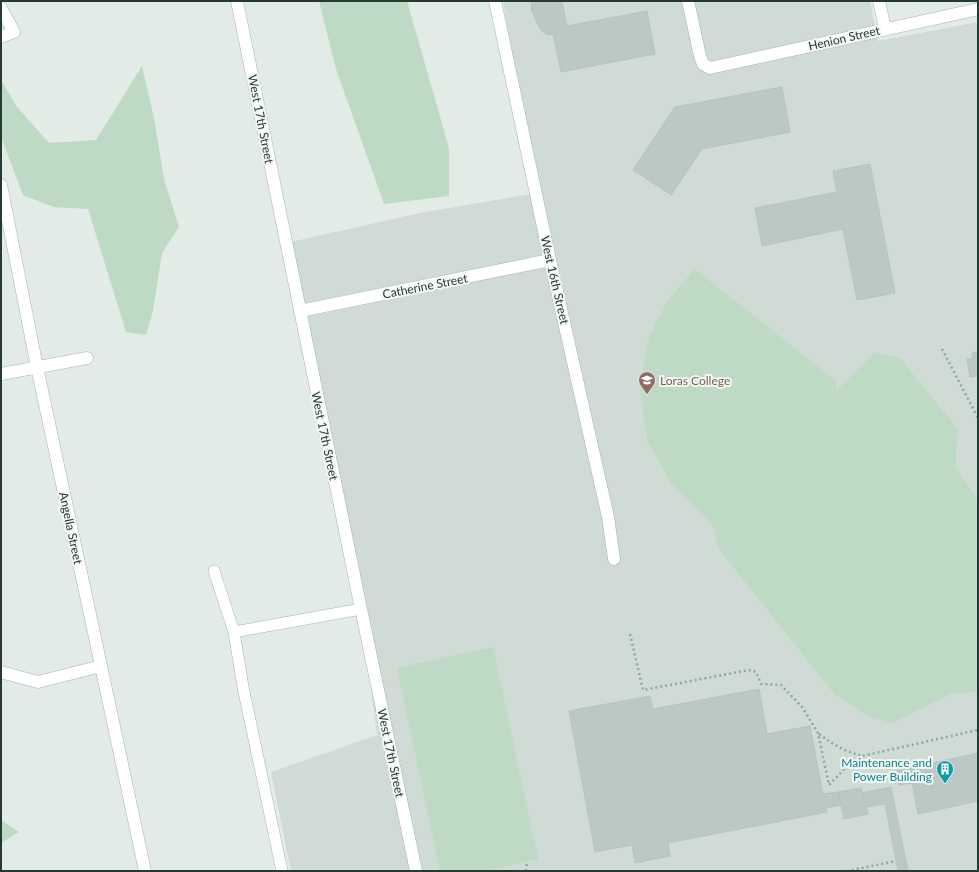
<svg xmlns="http://www.w3.org/2000/svg" width="979" height="872" font-family="Lato,sans-serif">
  <style>
    .built { fill: #d1dbd6 }
    .green { fill: #bedac4 }
    .building { fill: #bcc8c3; stroke: #b6c4bd }
    .lines { fill: none; stroke-linecap: round; stroke-linejoin: round }
    .service-casing { stroke: #a6b2ad; stroke-width: 12 }
    .minor-casing { stroke: #a6b2ad; stroke-width: 13 }
    .path { stroke: #87ab9d; stroke-width: 2.5; stroke-dasharray: 2 3; stroke-linecap: butt }
    .service { stroke: #fff; stroke-width: 11 }
    .minor { stroke: #fff; stroke-width: 12 }
    .labels { text-anchor: middle; dominant-baseline: central; stroke-width: 4; stroke-linejoin: round; paint-order: stroke }
    .street-label { font-size: 12px; fill: #253a33; stroke: #f3f8f5 }
    .education-label { font-size: 12px; fill: #785e54; stroke: #f3f8f5; text-anchor: start }
    .culture-label { font-size: 12px; fill: #0d838f; stroke: #f3f8f5; text-anchor: end }
  </style>
  <rect width="100%" height="100%" fill="#e3ebe7"/>
  <path class="built" d="M503,1H870L878,41L978,22V871H291L271,772L377,735L361,609L286,243L420,213L536,193Z"/>
  <path class="green" d="M319,1H407L449,148V196L384,204L336,69Z
    M142,66L154,118L164,179L179,227L162,253L153,311L146,335L126,332L88,209L53,207L23,195L1,137V80L17,107L49,143L96,140Z
    M695,269L836,381V391L875,352L900,358L957,428L956,468L978,499V692L950,694L892,723L868,716L835,695L718,548L712,524L671,483L647,440L640,386L649,337L668,300Z
    M493,647L538,859L485,871H440L397,668Z
    M1,820L19,832L1,843Z"/>
  <path class="building" d="M532,1H562L567,26L647,11L655,54L561,72L553,34L547,35L540,29L531,9Z
    M782,87L790,132L702,149L671,195L633,170L675,107Z
    M870,164L895,293L857,300L843,229L762,246L755,208L837,192L833,171Z
    M978,352V382L977,376L970,377L967,359L973,358L972,353Z
    M759,689L767,734L810,726L823,794L838,792L841,805L826,808L827,812L668,843L670,856L635,863L632,845L595,852L569,711L650,696L653,709Z
    M978,753V801L918,814L912,783L899,785L896,771Z
    M891,787L908,871H898L885,804L867,807L862,793Z
    M861,788L868,814L844,819L838,792Z"/>
  <g class="lines">
    <g class="service-casing">
      <path id="service" d="M214,571L234,632L361,609
        M234,632L243,687L282,871"/>
    </g>
    <g class="minor-casing">
      <path id="minor" d="M237,1L361,609L416,871
        M495,1L550,260L608,517L614,559
        M688,1L700,56L703,64L710,68L978,9
        M879,1L885,29
        M1,8L14,32L1,37
        M1,185L37,367L145,871
        M300,311L550,260
        M1,374L87,358
        M1,672L38,682L101,666"/>
    </g>
    <path class="path" d="M942,349L978,418
      M630,634L643,690L749,670L756,672L761,684L781,685L802,707L818,733L829,785L851,762L862,756L978,730
      M819,734C834,745 844,751 862,756
      M526,871L527,862
      M847,871L896,861"/>
    <use href="#service" class="service"/>
    <use href="#minor" class="minor"/>
  </g>
  <defs>
    <g id="university-pin" transform="scale(0.9)"><path d="M0 17L-7.5 6A9.5 9.5 0 1 1 7.5 6Z" fill="#8d6e63" stroke="#f3f8f5"/><path d="M0-5L7-2L0 1L-7-2ZM-4 1L0 2.5L4 1V4Q0 6-4 4Z" fill="#fff"/></g>
    <g id="building-pin" transform="scale(0.9)"><path d="M0 17L-7.5 6A9.5 9.5 0 1 1 7.5 6Z" fill="#0f9aa8" stroke="#f3f8f5"/><path d="M-4-6H4V6H1V3H-1V6H-4ZM-2.5-4.3h1.7v1.8h-1.7ZM.8-4.3h1.7v1.8H.8ZM-2.5-1h1.7V.8h-1.7ZM.8-1h1.7V.8H.8Z" fill="#fff"/></g>
  </defs>
  <g fill-rule="evenodd">
    <use href="#university-pin" x="647" y="380"/>
    <use href="#building-pin" x="945" y="769"/>
  </g>
  <g class="labels">
    <g class="street-label">
      <text transform="translate(844 38) rotate(-13)">Henion Street</text>
      <text transform="translate(261 119) rotate(79)">West 17th Street</text>
      <text transform="translate(555 280) rotate(77)">West 16th Street</text>
      <text transform="translate(425 286) rotate(-11)">Catherine Street</text>
      <text transform="translate(325 436) rotate(78)">West 17th Street</text>
      <text transform="translate(71 528) rotate(78)">Angella Street</text>
      <text transform="translate(391 753) rotate(78)">West 17th Street</text>
    </g>
    <g class="education-label">
      <text x="660" y="380">Loras College</text>
    </g>
    <g class="culture-label">
      <text x="932" y="762">Maintenance and<tspan x="932" dy="14">Power Building</tspan></text>
    </g>
  </g>
  <rect width="979" height="872" fill="none" stroke="#253a33" stroke-width="4"/>
</svg>
